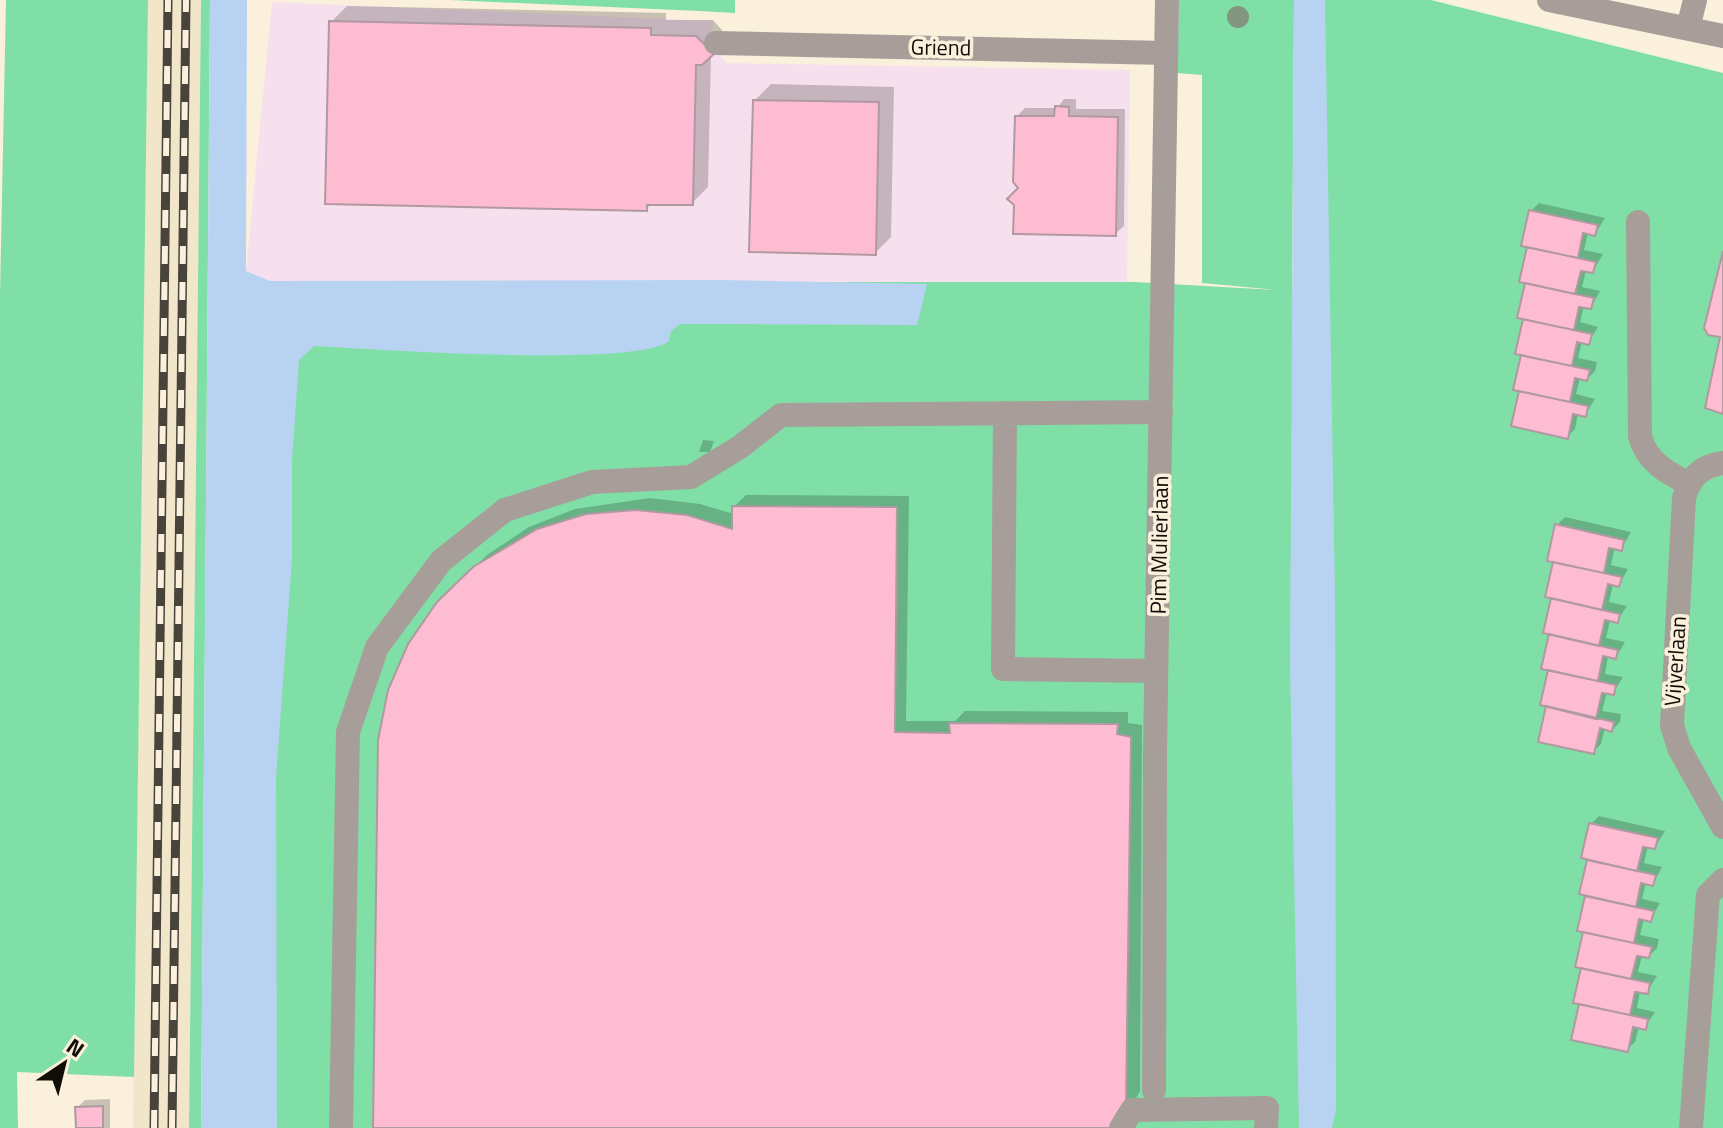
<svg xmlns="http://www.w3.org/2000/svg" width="1723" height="1128" font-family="'Titillium Web',sans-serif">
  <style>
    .commercial { fill: #f7e0ed }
    .built { fill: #f1e5ca }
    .green { fill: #80dfa6 }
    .water { fill: #b8d3f2 }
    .shadow { fill: #0003 }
    .building { fill: #fdbcd1; stroke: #b099a0; stroke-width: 2 }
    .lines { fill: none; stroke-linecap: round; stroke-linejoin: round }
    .minor { stroke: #a79e99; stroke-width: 24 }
    .rail-casing { stroke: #49443b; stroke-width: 9 }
    .rail { stroke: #faf0dc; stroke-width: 6; stroke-dasharray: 18; stroke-linecap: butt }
    .tree { fill: #839680 }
    .labels { text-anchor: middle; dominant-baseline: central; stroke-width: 7; stroke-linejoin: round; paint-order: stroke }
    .street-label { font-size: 22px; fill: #110e08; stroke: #faf0dc }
  </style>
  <rect width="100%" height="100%" fill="#faf0dc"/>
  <path class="commercial" d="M272,2L713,21L710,43L727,63L1130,70L1127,283L271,282L246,271Z"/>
  <path class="built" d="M148,0H201L189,1128H133Z"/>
  <path class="green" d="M6,0H148L134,1077L17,1072L18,1128H0V295Z
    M201,0H210L201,1128H189Z
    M450,0H735V13L699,11Z
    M1179,0H1294L1292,290L1300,291L1299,1128H250L246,272L271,282H1134L1276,290L1202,283V75L1177,73Z
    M1317,0H1431L1723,73V1128H1320Z"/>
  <path class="water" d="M210,0H247L246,271L270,281L721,280L927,284L917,325L680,324L671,331L669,341C636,368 371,349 314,346L299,360L292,460V558L276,778L277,1128H201Z
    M1294,0H1325L1335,597L1336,1109L1332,1128H1299L1290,664Z"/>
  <path class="shadow" d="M347,6L666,13V20H713L728,37L711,54L708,187L692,203H653L646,209L331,22Z
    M771,84L894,87L891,237L875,253L755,100Z
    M1064,99H1076V109H1125L1124,226L1116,233L1021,188L1017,116L1025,108H1057Z
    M1539,203L1605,218L1595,234L1588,233L1584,250L1603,254L1593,271L1586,270L1582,287L1600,291L1591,307L1584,306L1580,322L1598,327L1588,343L1582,342L1578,358L1597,362L1595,371L1587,379L1580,378L1576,394L1595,399L1585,415L1578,413L1575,429L1567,437L1522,389L1531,211Z
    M703,440L714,441L710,452H699Z
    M746,495L909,496L906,721H955L965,711L1128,712V723L1142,725L1140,1091L1119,1128H376L474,568L487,555L529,527L575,509L650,498L700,504L734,514V507Z
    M1565,517L1631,532L1621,549L1615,547L1611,565L1628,569L1619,585L1613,584L1609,602L1627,606L1617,621L1610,620L1606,638L1625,642L1616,657L1608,656L1605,674L1623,677L1613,693L1607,692L1602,711L1621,714L1620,722L1612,730L1605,728L1601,744L1593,752L1548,705L1557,525Z
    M1599,816L1665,831L1655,847L1648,846L1644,863L1662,867L1653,884L1646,882L1642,899L1660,903L1650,920L1644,919L1640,935L1659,939L1657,948L1649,956L1642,955L1638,972L1657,976L1647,992L1640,991L1637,1008L1655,1012L1645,1027L1639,1026L1635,1042L1627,1050L1582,1003L1586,930L1580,929L1588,894L1582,893L1591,824Z
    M110,1099V1128H78L77,1108L85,1100Z"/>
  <path class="building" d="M329,21L651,28V35L696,36L714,54L702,65H696L693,205H647V211L325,204Z
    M753,100L879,102L876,255L749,252Z
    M1055,106L1069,107V116L1118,117L1116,236L1013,234L1014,205L1007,199L1018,188L1013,182L1015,116H1054Z
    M1529,210L1598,225L1595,236L1583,233L1578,258L1521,246Z
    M1527,247L1596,262L1593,273L1581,271L1575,294L1519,282Z
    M1723,251V414L1705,408L1720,337L1708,335L1704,328Z
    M1525,283L1594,298L1591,309L1579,307L1574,330L1517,318Z
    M1523,319L1592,334L1589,345L1577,342L1572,366L1515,354Z
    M1521,355L1590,370L1587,381L1575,378L1570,402L1513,390Z
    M1519,391L1588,406L1586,417L1573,414L1568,439L1511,426Z
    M732,506L897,507L895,732L950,733L949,723L1118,724L1117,734L1131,737L1126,1105L1116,1128H373L378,740L388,690L408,644L437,602L473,567L537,529L586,514L636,510L687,515L732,529Z
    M1555,524L1624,540L1622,551L1609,548L1604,573L1547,561Z
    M1553,562L1622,577L1619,587L1608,584L1602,610L1545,597Z
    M1551,598L1620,614L1618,623L1605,620L1599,646L1543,633Z
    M1549,634L1618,650L1616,659L1603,656L1598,681L1541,669Z
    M1548,670L1616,685L1614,695L1602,693L1596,719L1540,705Z
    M1546,706L1614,722L1612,732L1600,728L1594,754L1538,742Z
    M1589,823L1658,838L1655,849L1643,847L1637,871L1581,858Z
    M1587,860L1656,875L1653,886L1641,883L1636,907L1579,894Z
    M1585,896L1654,911L1651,922L1639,919L1634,943L1577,931Z
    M1583,932L1652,947L1649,958L1637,956L1631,979L1575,967Z
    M1581,968L1650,983L1648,994L1635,992L1630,1015L1573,1003Z
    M1579,1004L1648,1019L1646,1030L1633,1027L1628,1052L1571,1040Z
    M103,1106V1128H76L75,1107Z"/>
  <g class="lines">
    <path class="minor" d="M1549,0L1723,36
      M1688,28L1695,0
      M716,43L1166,53
      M1638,222L1640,436C1646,461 1667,473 1688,483
      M1005,413L1003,669L1156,671
      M1723,463C1701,466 1690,477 1684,498L1672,725L1679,748L1723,827
      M1154,1090L1155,752L1167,0
      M341,1128L348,732L377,647L441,561L505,510L592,482L691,477L740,447L781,415L1161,412
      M1121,1128L1132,1110L1267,1108L1266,1128
      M1691,1128L1708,895L1723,880"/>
    <g class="rail-casing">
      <path id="rail" d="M154,1128L168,0
        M172,1128L186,0"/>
    </g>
    <use href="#rail" class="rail"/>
  </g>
  <circle class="tree" cx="1238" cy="17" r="11"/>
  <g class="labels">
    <g class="street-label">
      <text transform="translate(941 47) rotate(1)">Griend</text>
      <text transform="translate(1159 545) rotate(-89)">Pim Mulierlaan</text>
      <text transform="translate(1675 661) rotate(-86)">Vijverlaan</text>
    </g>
  </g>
  <g transform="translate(64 1064) rotate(35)" stroke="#faf0dc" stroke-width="6" paint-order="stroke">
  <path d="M0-6L14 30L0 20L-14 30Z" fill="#110e08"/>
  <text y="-12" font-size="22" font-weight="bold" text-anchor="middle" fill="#110e08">N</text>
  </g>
</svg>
